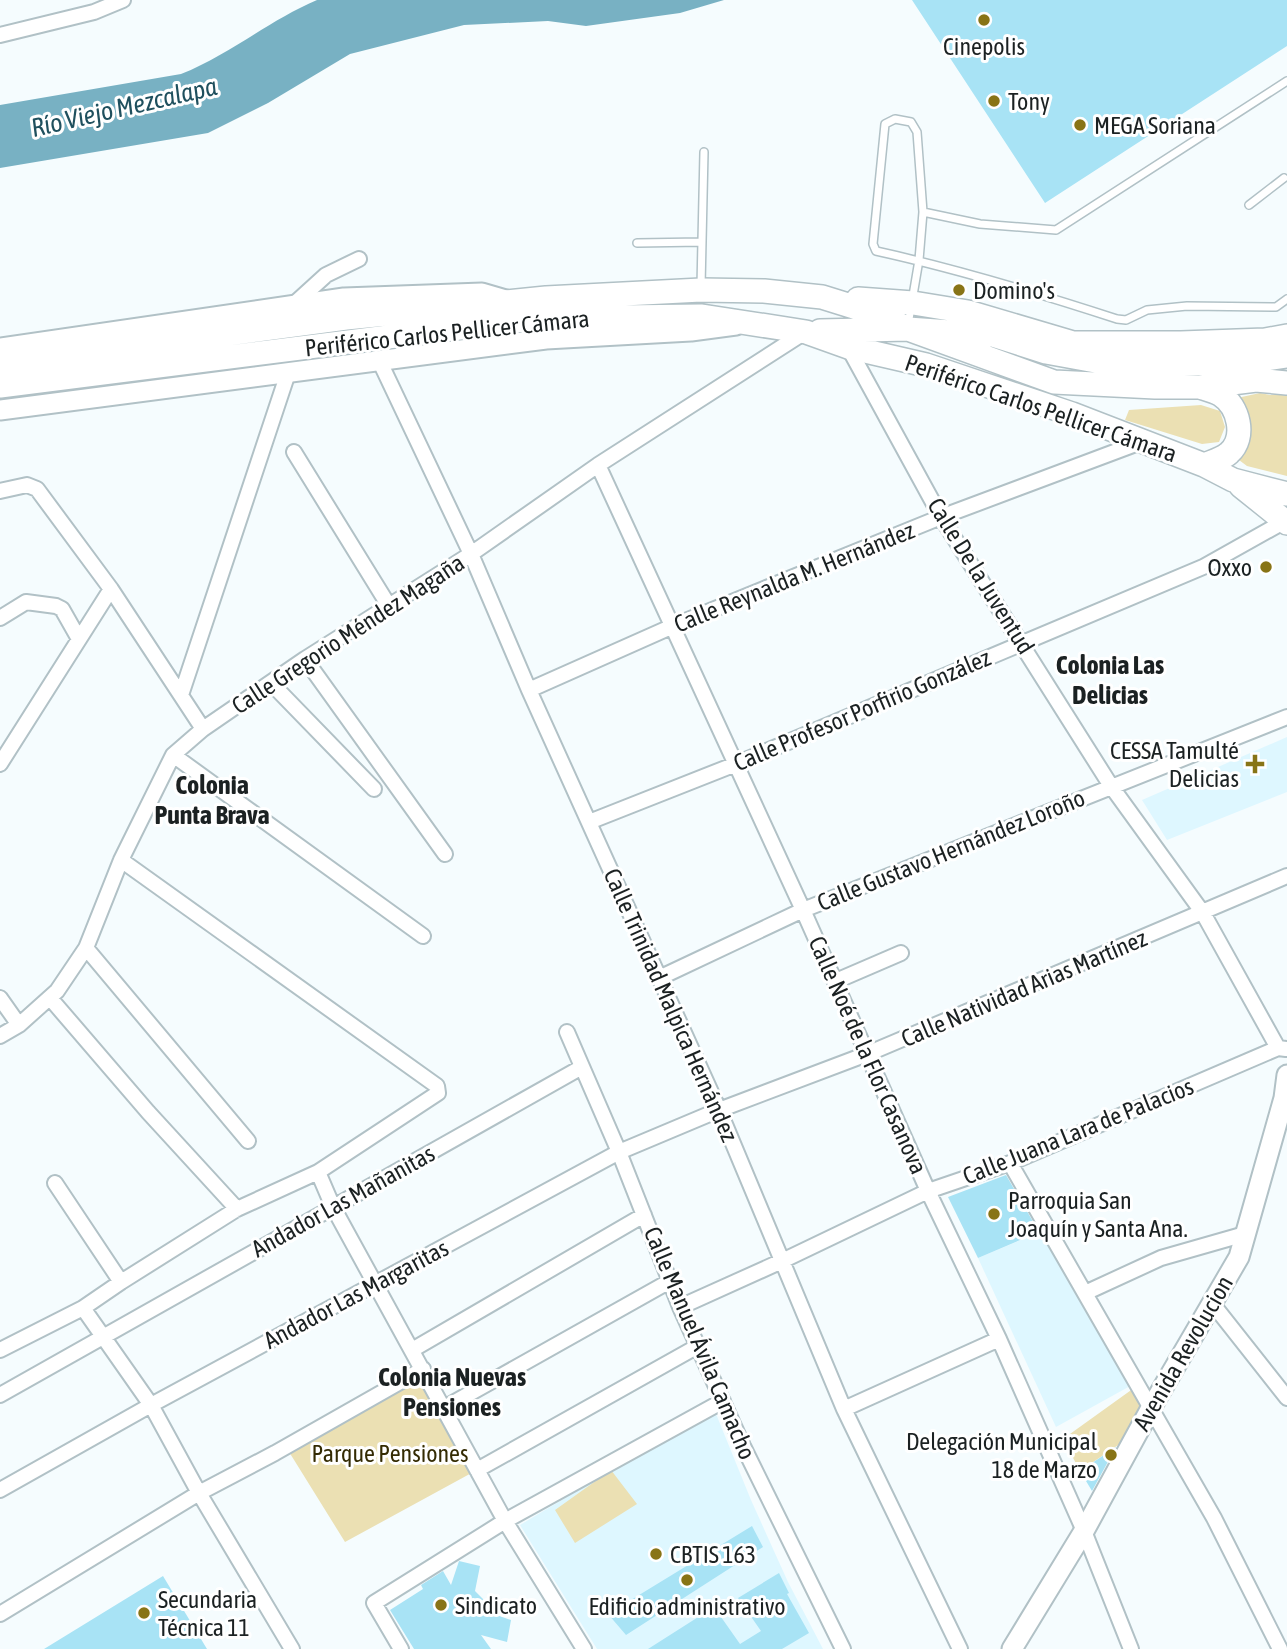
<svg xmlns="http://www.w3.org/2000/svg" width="1287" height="1649" font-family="'Asap Condensed',sans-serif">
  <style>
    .built { fill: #def7ff }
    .green { fill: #ebe0b3 }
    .water { fill: #78b1c3 }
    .building { fill: #a8e3f5 }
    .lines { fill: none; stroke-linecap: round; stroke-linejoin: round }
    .lane-casing { stroke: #b1c1c6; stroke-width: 10 }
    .street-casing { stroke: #b1c1c6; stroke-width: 18 }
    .secondary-casing { stroke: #b1c1c6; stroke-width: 23 }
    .primary-casing { stroke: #b1c1c6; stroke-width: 26 }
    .lane { stroke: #fff; stroke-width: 7 }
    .street { stroke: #fff; stroke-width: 14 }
    .secondary { stroke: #fff; stroke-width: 19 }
    .primary { stroke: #fff; stroke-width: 23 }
    .poi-dot { fill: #887416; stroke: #fff; stroke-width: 2.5 }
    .labels { text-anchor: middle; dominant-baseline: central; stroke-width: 6; stroke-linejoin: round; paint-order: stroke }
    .poi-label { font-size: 24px; fill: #1b2122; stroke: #fff; text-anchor: start }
    .street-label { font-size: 24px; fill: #1b2122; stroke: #fff }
    .park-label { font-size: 24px; fill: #342b03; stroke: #fff }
    .water-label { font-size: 26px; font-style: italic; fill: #1f505e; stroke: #fff }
    .neighbourhood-label { font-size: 26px; font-weight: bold; fill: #1b2122; stroke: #fff }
  </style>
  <rect width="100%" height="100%" fill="#f5fcfe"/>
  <path class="built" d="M1287,737V792L1167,840L1142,800Z
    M1042,1231L1132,1385L1056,1427L978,1258Z
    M714,1409L751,1500L788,1582L823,1649H597L520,1525Z"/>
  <path class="green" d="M1260,393L1270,395L1287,393V476L1247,466L1235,457L1237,398Z
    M1201,405L1220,411L1225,427L1219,442L1202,444L1125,420L1129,410Z
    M423,1369L477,1470L345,1542L286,1447Z
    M1134,1388L1144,1405L1127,1439L1080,1471L1063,1439Z
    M611,1470L637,1504L575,1543L555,1510Z"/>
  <path class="water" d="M317,0H724L680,13L586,26L548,21L464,25L350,54L268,103L208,133L0,168V105L181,74C229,55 268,21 317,0Z"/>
  <path class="building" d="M912,0H1287V46L1045,203Z
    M1006,1175L1039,1232L978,1258L948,1197Z
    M1116,1447L1092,1491L1080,1471Z
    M752,1526L763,1547L626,1635L608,1614Z
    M459,1561L480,1566L475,1591L484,1600L485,1611L511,1620L507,1642L481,1635L491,1649H414L390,1610L423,1589L421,1585L443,1571L451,1585Z
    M779,1573L789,1593L787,1594L809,1633L782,1649H648L714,1607L740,1644L761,1631L738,1598Z
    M163,1576L207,1649H44Z"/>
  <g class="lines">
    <g class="lane-casing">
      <path id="lane" d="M1249,205L1284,178
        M923,212L980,224L1056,230L1287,81
        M637,243L702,242
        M701,286L704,152
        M908,325L919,260L923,212L917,132L911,122L895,119L885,124L873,244L876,251C958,269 1037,293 1117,319L1126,320L1147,310L1187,306L1276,307L1287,299"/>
    </g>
    <g class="street-casing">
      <path id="street" d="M0,35L94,12L123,0
        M293,305L326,275L359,259
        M848,347L941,517L1111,786L1203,913L1278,1048
        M380,362L471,554L529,690L719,1110L844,1409L960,1649
        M294,452L389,606
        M598,465L803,910L928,1191L999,1339L1084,1531L1131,1649
        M0,491L27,485L37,489L111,589L203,729
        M0,618L26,602L56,606L62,609L79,639
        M305,659L445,854
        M271,683L374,789
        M529,690L673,626L941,517L1141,442
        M181,695L288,373
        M173,755L423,936
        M0,764L111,589
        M589,822L736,764L1203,567L1285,521
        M86,948L248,1141
        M659,978L803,910L1287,717
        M836,981L901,953
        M0,998L19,1025
        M50,998L148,1112L237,1209
        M567,1032L619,1152L680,1307L743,1446L843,1649
        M0,1036L19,1025L57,991L86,948L121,860L173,755L203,729L305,659L471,554L598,465L805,332
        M1010,1163L1214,1518L1280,1649
        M318,1172L333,1207L505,1521L584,1649
        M55,1183L121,1282
        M1085,1293L1161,1258L1245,1234
        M1212,1303L1287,1398
        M680,1307L782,1261L928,1191L1010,1163L1278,1048L1286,1049
        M83,1308L151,1405L199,1493L292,1649
        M0,1350L83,1308L121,1282L237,1209L318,1172L438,1093L437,1086L121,860
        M412,1350L644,1215
        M0,1395L582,1067
        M444,1408L670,1281
        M844,1409L999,1339
        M477,1470L698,1346
        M0,1490L151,1405L619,1152L719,1110L867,1054L1287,876
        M0,1614L199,1493L275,1453L423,1369
        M401,1649L374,1603L505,1521L723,1401"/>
    </g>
    <g class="secondary-casing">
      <path id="secondary" d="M0,348L344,298L482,293L506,300
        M0,410L546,339L691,331L736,325
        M1012,1649L1084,1531L1151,1408L1239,1257L1284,1098L1287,1075"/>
    </g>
    <g class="primary-casing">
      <path id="primary" d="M858,299L913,303L968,312L1073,343H1181L1265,340L1287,336
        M820,331L908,329L993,335L1046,352L1123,366L1244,362L1287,356
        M0,365L346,318L546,298L701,290L764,291L822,297L883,316L908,329L1054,382L1155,387H1200L1256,380L1287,383
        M0,386L539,318L702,316L806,332L848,347L926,365L1072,414L1204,465L1233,480L1287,494
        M1200,387C1206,389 1215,391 1221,395C1238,406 1247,437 1229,453C1223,459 1211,462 1204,465
        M1241,486L1287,523"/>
    </g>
    <use href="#lane" class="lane"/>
    <use href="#street" class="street"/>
    <use href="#secondary" class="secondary"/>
    <use href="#primary" class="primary"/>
  </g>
  <g class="poi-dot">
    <circle cx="984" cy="20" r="7"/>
    <circle cx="994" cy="101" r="7"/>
    <circle cx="1080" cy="125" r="7"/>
    <circle cx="959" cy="290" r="7"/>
    <circle cx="1266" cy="567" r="7"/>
    <path d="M1251.5 753.5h7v7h7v7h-7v7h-7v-7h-7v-7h7z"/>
    <circle cx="994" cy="1214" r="7"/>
    <circle cx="1111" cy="1455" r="7"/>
    <circle cx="656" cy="1554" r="7"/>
    <circle cx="687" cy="1580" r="7"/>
    <circle cx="441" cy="1605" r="7"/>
    <circle cx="144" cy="1613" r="7"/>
  </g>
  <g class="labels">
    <g class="poi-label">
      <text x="984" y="46" text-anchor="middle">Cinepolis</text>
      <text x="1008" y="101">Tony</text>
      <text x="1094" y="125">MEGA Soriana</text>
      <text x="973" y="290">Domino's</text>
      <text x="1252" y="567" text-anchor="end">Oxxo</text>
      <text x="1239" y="750" text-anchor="end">CESSA Tamulté<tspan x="1239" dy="28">Delicias</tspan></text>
      <text x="1008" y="1200">Parroquia San<tspan x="1008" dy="28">Joaquín y Santa Ana.</tspan></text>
      <text x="1097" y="1441" text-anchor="end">Delegación Municipal<tspan x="1097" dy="28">18 de Marzo</tspan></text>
      <text x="670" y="1554">CBTIS 163</text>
      <text x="158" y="1599">Secundaria<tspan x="158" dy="28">Técnica 11</tspan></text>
      <text x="455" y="1605">Sindicato</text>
      <text x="687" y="1606" text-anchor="middle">Edificio administrativo</text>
    </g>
    <g class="street-label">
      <text transform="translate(447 333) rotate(-6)">Periférico Carlos Pellicer Cámara</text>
      <text transform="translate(1041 408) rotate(19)">Periférico Carlos Pellicer Cámara</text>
      <text transform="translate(981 576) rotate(58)">Calle De la Juventud</text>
      <text transform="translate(794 577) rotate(-22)">Calle Reynalda M. Hernández</text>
      <text transform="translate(348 634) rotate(-33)">Calle Gregorio Méndez Magaña</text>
      <text transform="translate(862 710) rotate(-23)">Calle Profesor Porfirio González</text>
      <text transform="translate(951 850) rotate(-22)">Calle Gustavo Hernández Loroño</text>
      <text transform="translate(1024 988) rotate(-23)">Calle Natividad Arias Martínez</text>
      <text transform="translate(671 1005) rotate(66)">Calle Trinidad Malpica Hernández</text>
      <text transform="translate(868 1055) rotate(66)">Calle Noé de la Flor Casanova</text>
      <text transform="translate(1078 1131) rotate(-22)">Calle Juana Lara de Palacios</text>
      <text transform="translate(343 1201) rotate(-29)">Andador Las Mañanitas</text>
      <text transform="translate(356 1294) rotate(-28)">Andador Las Margaritas</text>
      <text transform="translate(700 1343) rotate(67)">Calle Manuel Ávila Camacho</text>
      <text transform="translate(1183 1353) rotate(-60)">Avenida Revolucion</text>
    </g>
    <g class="park-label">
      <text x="390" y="1453">Parque Pensiones</text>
    </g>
    <g class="water-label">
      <text transform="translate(124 107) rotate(-13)">Río Viejo Mezcalapa</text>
    </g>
    <g class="neighbourhood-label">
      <text x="1110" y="665">Colonia Las<tspan x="1110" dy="30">Delicias</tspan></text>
      <text x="212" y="785">Colonia<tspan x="212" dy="30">Punta Brava</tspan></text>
      <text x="452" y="1377">Colonia Nuevas<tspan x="452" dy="30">Pensiones</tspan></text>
    </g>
  </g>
</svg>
